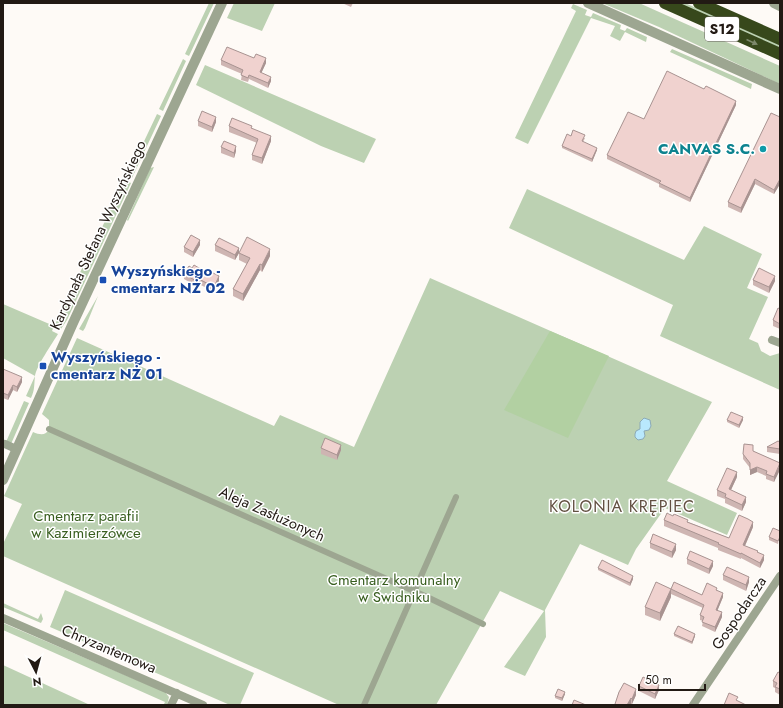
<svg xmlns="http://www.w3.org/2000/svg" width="783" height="708" font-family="Jost,sans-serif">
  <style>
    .green { fill: #bcd1b2 }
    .forest { fill: #b2d0a2 }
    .water { fill: #b9e8fd; stroke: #8caab7 }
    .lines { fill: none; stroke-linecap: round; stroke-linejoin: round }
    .pedestrian { stroke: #9da691; stroke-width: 6 }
    .minor { stroke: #9da691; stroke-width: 8 }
    .tertiary { stroke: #9da691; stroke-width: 10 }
    .motorway { stroke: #37481b; stroke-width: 12 }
    .wall { fill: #ceb5b2 }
    .shaded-wall { fill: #a89391 }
    .building { fill: #f0d2cf; stroke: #a89391 }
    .oneway { fill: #7d886b }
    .culture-dot { fill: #0f9aa8; stroke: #fff; stroke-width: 1.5 }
    .transit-dot { fill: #1a4fb4; stroke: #fff; stroke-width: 1.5 }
    .labels { text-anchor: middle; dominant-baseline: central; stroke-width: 3; stroke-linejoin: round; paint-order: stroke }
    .shield { fill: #fff; stroke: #645f5a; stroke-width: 1 }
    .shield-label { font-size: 14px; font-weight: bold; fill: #221a14 }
    .culture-label { font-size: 15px; font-weight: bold; fill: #0d838f; stroke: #fff; text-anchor: end }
    .street-label { font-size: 15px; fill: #221a14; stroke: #fff }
    .transit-label { font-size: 15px; font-weight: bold; fill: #164399; stroke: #fff; text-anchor: start }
    .park-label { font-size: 15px; fill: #385e1f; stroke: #fff }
    .neighbourhood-label { font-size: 16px; letter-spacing: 1px; fill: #625041; stroke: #fff }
  </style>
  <rect width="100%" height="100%" fill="#fefaf6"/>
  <path class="green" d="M209,3H214L189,56L185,54Z
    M234,3H275L262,31L227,18Z
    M602,3H639L780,66V84L659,27Z
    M678,3H685L780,45V48Z
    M573,4L587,10L585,15L591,17L593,13L621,25L620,29L625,31L627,28L647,37L646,42L625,32L620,41L610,36L615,26L591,18L528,144L515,138L576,11L571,8Z
    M672,49L752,84L751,89L670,52Z
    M183,59L186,61L163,111L159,109Z
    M205,65L376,139L364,163L321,146L196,85Z
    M157,114L161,116L132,178L128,175Z
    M154,167L128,221L127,220L150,168Z
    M125,180L131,183L67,320L61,329L54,326L52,331L58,334C53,342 36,367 35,376C34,384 35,390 31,398L26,396L35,376L3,358V304L54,326Z
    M527,189L684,260L704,226L762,254L747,288L768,297L749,339L758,343L761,351L770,356L780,353V390L660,336L673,305L509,228Z
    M430,278L712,402L667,481L737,513L727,535L665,508L636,549L628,565L580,544L545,610L546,637L525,676L504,667L544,611L500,591L436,705H339L3,556V544L22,504L4,496L33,432C40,435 46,436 49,429V420L42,414L77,338L274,426L280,415L354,447Z
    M98,296L85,328L83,331L79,329Z
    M24,401L29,403L11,444L6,442Z
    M65,590L254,673L240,705H230L50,627Z
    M3,603L38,619L41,613L43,619L41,623L3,607Z
    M3,623L165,692L169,697L167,705L164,704L165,702L3,630Z
    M3,665L90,705H3Z"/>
  <path class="forest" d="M550,331L609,356L568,438L504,410Z"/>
  <path class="water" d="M644,418L650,420L651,426L649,430L644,431L645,436L643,439L638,440L635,437V434L636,431L640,429V422Z"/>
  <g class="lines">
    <path class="pedestrian" d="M49,429L425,596L483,624
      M364,705L456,497"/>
    <path class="minor" d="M772,340L780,343
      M5,444L16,449
      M3,618L203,705
      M171,705L177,693
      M693,705L780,576"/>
    <path class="tertiary" d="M588,3L780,89
      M774,3L780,6
      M3,480L73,323L222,3"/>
    <path class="motorway" d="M665,3L780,54
      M699,3L780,39"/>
  </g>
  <path class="wall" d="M342,3H353L351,7Z
    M254,58L266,63L261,73L271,81L268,88L249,79L248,82L241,80L242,74L221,65V60Z
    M736,105L690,202L659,187V184L607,159V155L644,119Z
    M780,117V184L774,194L755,184L741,213L728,207V202Z
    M198,121L216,122L212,132L198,126Z
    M229,126L252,128L271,141L262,164L252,160V155L257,143L229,132Z
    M571,136L585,138L583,142L597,150L592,162L562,148V146Z
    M221,147L236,151L234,158L221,153Z
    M200,245L193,257L184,252V247Z
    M215,245L239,253L235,260L215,251Z
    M239,253L270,256L262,272L260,270L243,301L233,296V289L247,264L239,260Z
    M184,274L219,281L214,292L199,284L198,287L184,279Z
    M753,280L775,281L769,293L753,285Z
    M780,309V329L773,326V320Z
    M3,369L22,382L17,392L13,390L8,400L3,398Z
    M727,420H743L739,428L727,422Z
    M780,442V454L767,452V447Z
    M321,448L341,450L337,460L321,454Z
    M753,451L780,463L774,482L766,479V476L757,472L750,475V468L743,459V454Z
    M737,477L731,490L746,502L742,511L725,503V499L717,496V490Z
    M664,520L688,522L729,538L753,527L745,546L758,553L764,560L760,568L741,558V559L718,550V548L664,526Z
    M780,531L778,544L769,540V537Z
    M650,543L676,550L672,558L650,548Z
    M687,559L713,566L709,574L687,564Z
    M598,568L633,579L630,586L598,570Z
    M723,575L749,582L746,591L723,580Z
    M671,589L702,595L717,590L723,597L717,611L722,617L715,632L702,626L703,621L700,620V615L703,608L671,594V597L660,621L645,615V607Z
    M674,634L695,636L692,644L674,636Z
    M780,673V695L775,692V688L773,687V681Z
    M639,686L659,690L655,699L639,691Z
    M619,692L636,695L632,704H631L630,705H615Z
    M565,694L562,701L555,698V696Z"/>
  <path class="shaded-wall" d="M266,58V63L260,76V72Z
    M271,77V81L268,88V83Z
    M736,101V105L690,202V198Z
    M216,117V122L212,132V127Z
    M271,136V141L262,164V158Z
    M236,146V151L234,158V153Z
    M597,148V150L592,162V159Z
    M755,179V184L741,213V208Z
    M780,179V184L774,194V190Z
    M200,240V245L193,257V252Z
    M239,248V253L235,260V255Z
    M270,249V256L262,272V265Z
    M260,264V270L243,301V294Z
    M219,276V281L214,292V287Z
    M775,276V281L769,293V287Z
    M199,279V284L198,287V282Z
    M22,377V382L17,392V387Z
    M13,385V390L8,400V395Z
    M743,417V420L739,428V425Z
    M341,445V450L337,460V455Z
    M780,464V470L774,482V477Z
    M757,467V472L750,475V470Z
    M737,472V477L729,494V489Z
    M746,497V502L742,511V505Z
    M753,522V527L743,550V545Z
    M676,544V550L672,558V552Z
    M764,555V560L760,568V563Z
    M713,561V566L709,574V569Z
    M633,576V579L630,586V583Z
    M749,577V582L746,591V585Z
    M671,589V597L660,621V613Z
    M723,593V597L716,614V610Z
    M722,612V617L715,632V627Z
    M695,634V636L692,644V642Z
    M659,685V690L655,699V694Z
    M636,689V695L632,704V699Z
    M565,692V694L562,701V698Z
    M631,698V704L630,705H627Z"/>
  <path class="building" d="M227,47L254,58L256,54L266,58L260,72L271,77L268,83L249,75L248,78L241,75L243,70L221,60Z
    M667,71L704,89L706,86L736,101L690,198L659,183L661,181L607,155L628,112L644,119Z
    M202,111L216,117L212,127L198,121Z
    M771,113L780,117V179L774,190L755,179L741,208L728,202Z
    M232,118L252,126L251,128L271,136L262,158L252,155L258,139L229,126Z
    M573,130L585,135L582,141L597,148L592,159L562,146L567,134L571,136Z
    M224,141L236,146L234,153L221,147Z
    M191,235L200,240L193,252L184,247Z
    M247,237L270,249L262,265L260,264L243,294L233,289L250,258L239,253Z
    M219,238L239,248L235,255L215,245Z
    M194,265L204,271L205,269L219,276L214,287L199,279L198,282L184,274L189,266L192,268Z
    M759,268L775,276L769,287L753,280Z
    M778,308L780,309V324L773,320Z
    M3,369L22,377L17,387L13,385L8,395L3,393Z
    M731,412L743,417L739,425L727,420Z
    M325,438L341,445L337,455L321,448Z
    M778,441L780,442V449L767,447Z
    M744,444L753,445V451L780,463L774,477L766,474L767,471L757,467L750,470V463L743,454Z
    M727,468L737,472L729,489L746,497L742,505L725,497L726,494L717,490Z
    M667,513L673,516L674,514L688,520L687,522L729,538L739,515L748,519L753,522L743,545L758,551L757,552L764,555L760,563L741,553V554L718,544L719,543L664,520Z
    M773,528L780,531V537L778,541L769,537Z
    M653,534L676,544L672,552L650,543Z
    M690,551L713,561L709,569L687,559Z
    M602,560L633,576L630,583L598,568Z
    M727,567L749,577L746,585L723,575Z
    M656,582L671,589L660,613L645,607Z
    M674,582L702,595L707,583L717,588L716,590L723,593L716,610L722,612L715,627L702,622L704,617L700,615L704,605L671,589Z
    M678,626L695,634L692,642L674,634Z
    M778,672L780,673V689L775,687L777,683L773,681Z
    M643,677L659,685L655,694L639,686Z
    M624,683L636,689L632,699L631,698L627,705H617L615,704L619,692Z
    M558,689L565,692L562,698L555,696Z
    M729,693L738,697L736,700L746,705H724Z
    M574,700L586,705H572Z"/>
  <defs><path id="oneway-solid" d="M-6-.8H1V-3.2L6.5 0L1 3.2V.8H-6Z"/></defs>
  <use class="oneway" href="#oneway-solid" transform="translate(752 42) rotate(24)"/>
  <circle class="culture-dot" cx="763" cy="149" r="4"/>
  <g class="transit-dot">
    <rect x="99" y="276" width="8" height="8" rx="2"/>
    <rect x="39" y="362" width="8" height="8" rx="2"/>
  </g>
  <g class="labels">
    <rect class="shield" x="705" y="17" width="34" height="24" rx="3"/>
    <g class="shield-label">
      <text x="722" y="29">S12</text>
    </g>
    <g class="culture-label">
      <text x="755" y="149">CANVAS S.C.</text>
    </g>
    <g class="street-label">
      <text transform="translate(98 235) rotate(-65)">Kardynała Stefana Wyszyńskiego</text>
      <text transform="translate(272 514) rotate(24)">Aleja Zasłużonych</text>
      <text transform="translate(739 613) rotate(-56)">Gospodarcza</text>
      <text transform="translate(109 649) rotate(23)">Chryzantemowa</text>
    </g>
    <g class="transit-label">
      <text x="111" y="271">Wyszyńskiego -<tspan x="111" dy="17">cmentarz NŻ 02</tspan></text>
      <text x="51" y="357">Wyszyńskiego -<tspan x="51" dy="17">cmentarz NŻ 01</tspan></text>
    </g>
    <g class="park-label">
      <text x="86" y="516">Cmentarz parafii<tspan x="86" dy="17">w Kazimierzówce</tspan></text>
      <text x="394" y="580">Cmentarz komunalny<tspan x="394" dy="17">w Świdniku</tspan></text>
    </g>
    <g class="neighbourhood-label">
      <text x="622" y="506">KOLONIA KRĘPIEC</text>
    </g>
  </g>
  <rect width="783" height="708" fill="none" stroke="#221a14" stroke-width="8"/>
  <g transform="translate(36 672) rotate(174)" stroke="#ffffff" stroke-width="3" paint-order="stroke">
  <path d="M0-3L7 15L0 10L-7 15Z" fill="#221a14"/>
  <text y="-6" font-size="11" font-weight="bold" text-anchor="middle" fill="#221a14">N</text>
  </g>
  <path d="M639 684v6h66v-6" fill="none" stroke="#221a14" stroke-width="2"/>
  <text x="645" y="684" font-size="12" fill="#221a14" stroke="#ffffff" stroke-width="3" paint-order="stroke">50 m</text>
</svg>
